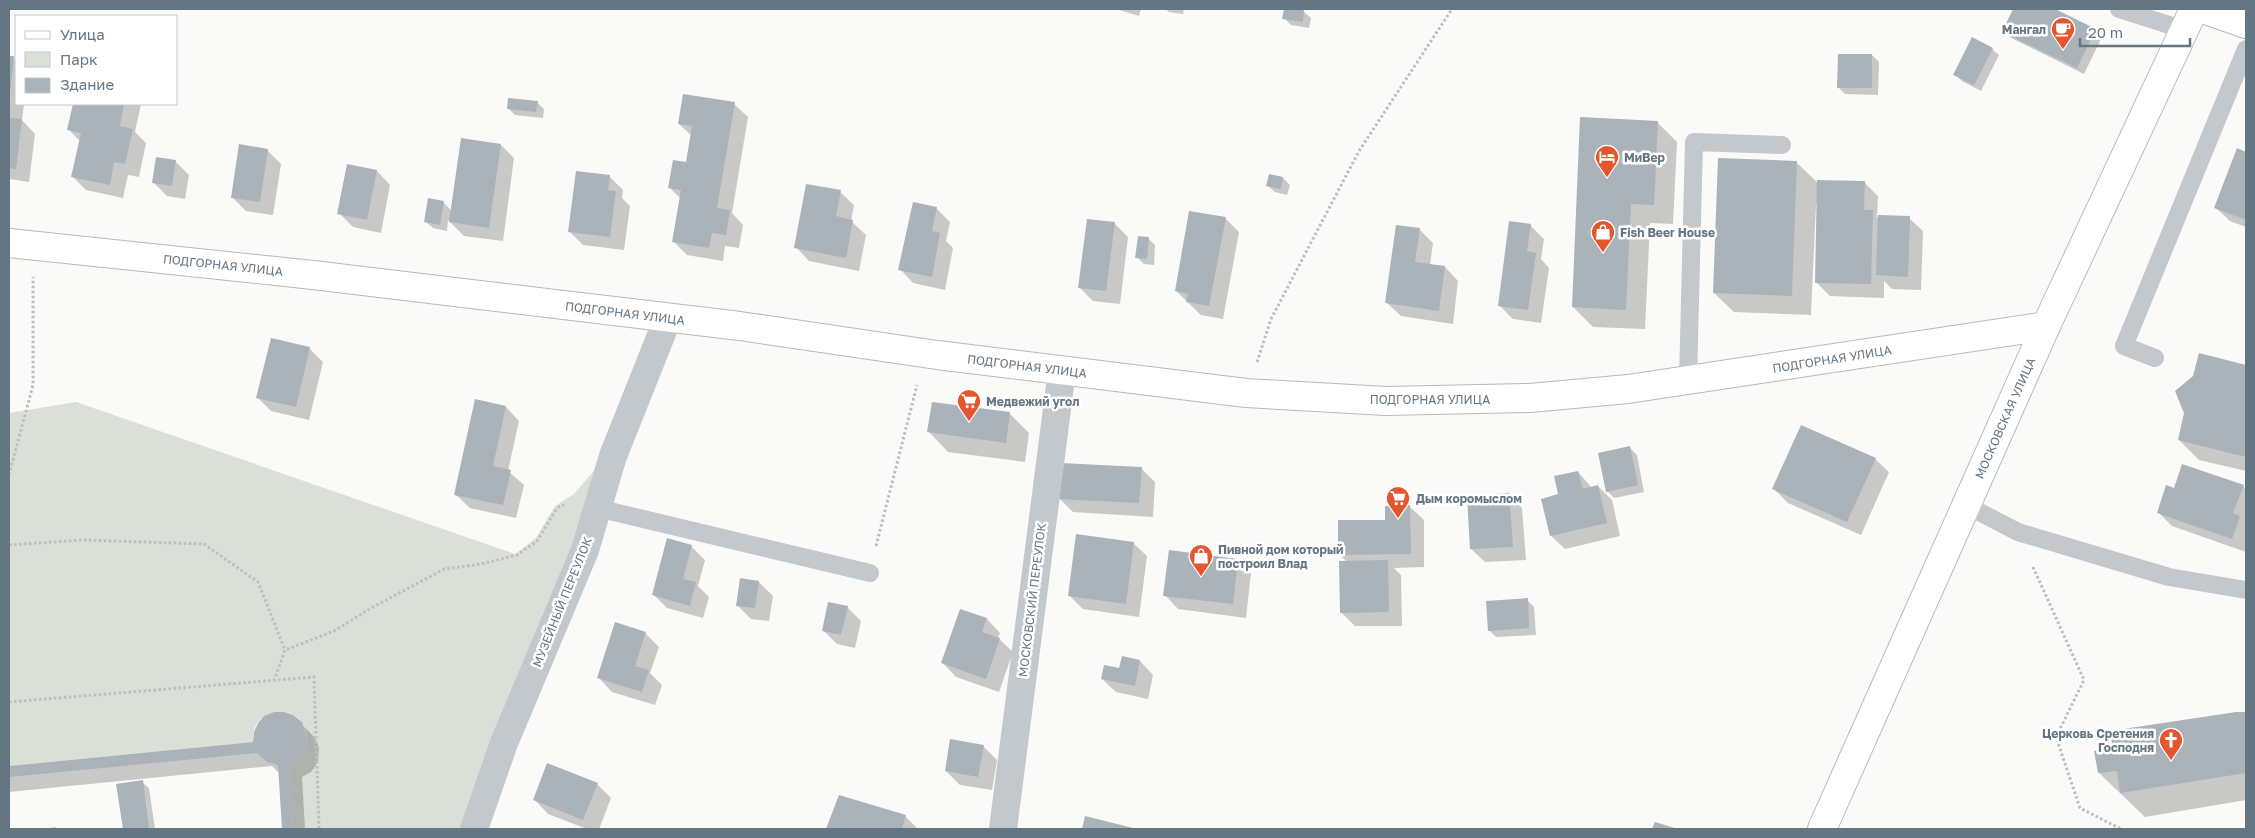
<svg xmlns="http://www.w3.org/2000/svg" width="2255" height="838" font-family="'Golos Text',sans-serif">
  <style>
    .green { fill: #dadfd7 }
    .shadow { fill: #0003 }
    .building { fill: #aab3b9 }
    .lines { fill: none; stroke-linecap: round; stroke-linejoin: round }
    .secondary-casing { stroke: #b3babf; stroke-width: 30 }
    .primary-casing { stroke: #b5babe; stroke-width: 30 }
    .path { stroke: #bbbfc2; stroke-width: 3; stroke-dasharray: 2.5 2.5; stroke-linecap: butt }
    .lane { stroke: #c3c8cc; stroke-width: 18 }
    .street { stroke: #c3c8cc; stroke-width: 28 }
    .secondary { stroke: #fff; stroke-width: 28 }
    .primary { stroke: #fff; stroke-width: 28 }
    .labels { text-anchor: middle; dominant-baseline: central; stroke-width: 5; stroke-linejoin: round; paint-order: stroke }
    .poi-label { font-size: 12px; font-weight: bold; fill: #657683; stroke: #fff; text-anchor: start }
    .street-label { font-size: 12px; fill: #657683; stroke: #fff }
  </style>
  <rect width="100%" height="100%" fill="#fafaf8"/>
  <path class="green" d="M76,402L515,554L536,538L555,506L574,494L609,453L469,829H292L289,763C298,760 304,753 306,743C314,705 250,699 253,742L9,766V413Z"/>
  <path class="shadow" d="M1116,9H1141L1139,16Z
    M1165,9H1184L1183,14L1169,12Z
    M1286,9L1304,12L1311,18L1309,28L1291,25L1284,18Z
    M2015,9H2053L2096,30L2102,37L2084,74L2011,38L2004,31Z
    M1992,49L1999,55L1981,91L1962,81L1955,74Z
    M1872,55L1879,62L1878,95L1845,94L1838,87Z
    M9,57L16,60V104H24L22,120L35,134L29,182L9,179Z
    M537,102L544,109L543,118L515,115L508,108Z
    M74,104H141L135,132L146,143L139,177L128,175L123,198L86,190L73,177L80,141L69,130Z
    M734,104L748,117L732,213L743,225L739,248L725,246L723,261L687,255L674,242L681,199L670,188L687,164L692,136L679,124Z
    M1657,122L1677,142L1673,224L1650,223L1645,329L1593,327L1573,307Z
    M501,145L514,158L503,241L464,236L448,220L447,231L433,228L426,222L443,202L452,211Z
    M267,150L281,164L273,215L246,211L232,197Z
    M2237,150L2246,153V227L2230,221L2216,208Z
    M175,161L189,175L185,199L167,196L153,182Z
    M1797,163L1819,184L1864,182L1878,196L1877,217L1909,218L1923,231L1921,290L1892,289L1884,281V298L1830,296L1816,282L1818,205H1816L1811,315L1734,312L1714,293Z
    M377,171L390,185L381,233L353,227L339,213Z
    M609,176L623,190L622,198L630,206L624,250L583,245L569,231Z
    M1283,178L1290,185L1287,195L1275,192L1268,186Z
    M840,192L854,205L851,221L866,235L859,271L809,261L796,247Z
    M936,208L950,222L946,241L953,248L945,290L913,283L900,269Z
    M1225,218L1239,232L1223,319L1201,315L1176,291Z
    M1114,223L1128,237L1120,304L1093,301L1080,288Z
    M1530,225L1544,239L1541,259L1549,268L1541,323L1513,319L1499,305Z
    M1419,229L1433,243L1430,265L1445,267L1458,281L1453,324L1401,316L1387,303Z
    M1148,238L1155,245L1154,265L1144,264L1137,257Z
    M309,348L323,362L309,420L271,411L257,397Z
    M2200,355L2246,366V471L2199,460L2179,440Z
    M506,407L519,421L508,471L524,485L516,518L470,508L456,495Z
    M1010,414L1029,433L1025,462L948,452L929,432Z
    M1630,448L1637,455L1644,492L1614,498L1607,491Z
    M1875,459L1889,472L1861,535L1788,503L1774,489Z
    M1141,468L1155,482L1153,517L1073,512L1059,498Z
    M1578,472L1592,488L1598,486L1612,500L1620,536L1565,549L1551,536L1560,495Z
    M2243,486L2246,490V552L2172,526L2158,512L2175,489Z
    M1509,494L1522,508L1526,560L1485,562L1471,549Z
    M1410,507L1424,520V567L1394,568L1401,575L1402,626H1355L1341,612L1347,562L1340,555Z
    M1133,543L1147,556L1139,617L1083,609L1069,595Z
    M691,546L705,560L698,586L709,597L703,618L667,608L653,594Z
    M1237,560L1251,573L1246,618L1178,609L1165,595Z
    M741,580L759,582L773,596L769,621L751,619L737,605Z
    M1527,600L1534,607L1536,635L1496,637L1489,630Z
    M847,607L861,621L855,648L837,644L823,630Z
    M987,619L1000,633L998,638L1013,652L999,692L956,677L943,663Z
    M645,633L659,647L650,673L662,685L655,705L612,692L599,678Z
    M1140,661L1153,675L1148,699L1116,692L1102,679Z
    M2237,713L2246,714V800L2145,817L2099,773L2114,750Z
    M301,723L315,738L319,748L318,762L311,772L302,777L305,829H283L280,774L272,766L9,792V767L255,743Z
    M983,746L997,760L992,790L960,785L946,771Z
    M142,782L149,788L155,829H124L118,786Z
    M597,784L611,798L599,829H587L548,814L535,800Z
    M839,796L905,816L918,829H827Z
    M1086,817L1135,829H1083Z
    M55,827L58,829H42Z"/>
  <path class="building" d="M1284,9L1304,10L1303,22L1282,19Z
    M2013,9H2055L2096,29L2077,68L2002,32Z
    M1972,37L1993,48L1974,85L1953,75Z
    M1838,54H1872V88H1837Z
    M9,56H14L10,93H9Z
    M683,94L735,102L717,208L730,210L726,235L712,233L709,248L672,242L681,190L668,188L673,160L686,162L692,126L678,124Z
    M508,98L538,101L536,112L507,109Z
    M73,104H124L120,126L133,129L125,164L114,162L110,185L71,177L81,133L67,130Z
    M1580,117L1658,121L1654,205L1631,204L1626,310L1572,307Z
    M9,118L22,119L16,169L9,168Z
    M461,138L501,144L489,228L449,222Z
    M239,144L268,149L260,202L231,198Z
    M2237,148L2246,152V220L2214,208Z
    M156,157L176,160L172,186L152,183Z
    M1718,158L1797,161L1792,296L1713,293Z
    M347,164L377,170L367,220L337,214Z
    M576,171L610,175L608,190L616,191L610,237L568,232Z
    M1269,174L1283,177L1281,189L1266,186Z
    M1817,180L1865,181L1864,210H1873L1871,284L1815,283Z
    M806,184L841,190L836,216L853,220L846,258L794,248Z
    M428,198L444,201L440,225L424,222Z
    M913,202L937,207L932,231L940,233L932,277L898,270Z
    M1189,211L1226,217L1209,306L1186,302L1188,294L1175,291Z
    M1878,215L1910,216L1908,277L1876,275Z
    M1087,219L1115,222L1106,291L1078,288Z
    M1509,221L1531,224L1527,251L1536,253L1528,310L1498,306Z
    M1396,225L1420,228L1415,262L1445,266L1439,311L1385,303Z
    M1138,236L1149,237L1147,259L1135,258Z
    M271,338L310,347L296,407L256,398Z
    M2199,353L2246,365V457L2178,440L2184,413L2175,391L2193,376Z
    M475,399L506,406L493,466L511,470L503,505L454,495Z
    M932,402L1010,412L1006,443L927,432Z
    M1801,425L1876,458L1847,522L1772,489Z
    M1630,446L1638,485L1606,492L1598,453Z
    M1060,463L1142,467L1139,503L1058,499Z
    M2182,464L2244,485L2233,513L2240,516L2232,539L2157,513L2166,485L2174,488Z
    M1578,471L1583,489L1598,485L1607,523L1550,536L1541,499L1558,494L1554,476Z
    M1509,493L1513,547L1470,549L1467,496Z
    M1410,505L1411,554L1338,555V520H1385V506Z
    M1076,534L1134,542L1126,604L1068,596Z
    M667,538L692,545L683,579L696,582L690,606L652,595Z
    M1169,550L1238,559L1233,604L1163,596Z
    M1388,560L1389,612L1340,613L1339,561Z
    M740,578L759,581L755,608L736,606Z
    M1528,598L1529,628L1488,631L1486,601Z
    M828,602L848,606L841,635L822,631Z
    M960,609L987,618L982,632L1000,638L986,679L941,663Z
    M615,622L646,632L635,666L649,670L642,692L597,678Z
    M1122,656L1140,660L1135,686L1101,679L1104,665L1119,668Z
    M274,712H284L293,715L302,722L306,733V743L303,752L297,759L289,763L292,829H282L278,765L267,762L257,753L9,777V766L253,742L254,732L258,723L264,716Z
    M2236,712H2246V773L2120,793L2117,771L2098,773L2094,751L2113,749L2110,731Z
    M950,739L984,745L978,777L945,771Z
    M547,763L598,783L583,820L533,800Z
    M143,780L149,828L123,829L116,784Z
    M839,795L906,815L902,829H826Z
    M1085,816L1137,829H1082Z
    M1655,822L1678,829H1652Z"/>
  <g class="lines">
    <g class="secondary-casing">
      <path id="secondary" d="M2203,9L2246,24
        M9,243L313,275L740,326L937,355L1246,393L1386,401L1530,398L1628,389L2046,326"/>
    </g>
    <g class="primary-casing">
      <path id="primary" d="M1822,829L2046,326L2194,9"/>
    </g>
    <path class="path" d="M1257,362L1271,319L1359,151L1452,9
      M9,475L33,385V277
      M9,545L82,540L204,544L258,582L285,650
      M876,546L917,385
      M2033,567L2084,680L2056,737L2080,808L2121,829
      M274,681L285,650L334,631L373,607L444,569L481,564L517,555L537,541L557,508L564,505
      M9,702L314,677L319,829"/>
    <path class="lane" d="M2119,9L2185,30
      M2155,358L2124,346L2246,49
      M1688,380L1694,142L1782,145
      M1966,505L2018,532L2169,577L2246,590
      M597,508L870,573"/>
    <path class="street" d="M474,829L504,743L585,550L613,456L668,318
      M1003,829L1062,370"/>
    <use href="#secondary" class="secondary"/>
    <use href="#primary" class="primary"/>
  </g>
  <defs>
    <g id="cafe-pin" transform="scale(1.25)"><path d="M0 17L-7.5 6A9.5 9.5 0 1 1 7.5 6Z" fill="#e4572e" stroke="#fff"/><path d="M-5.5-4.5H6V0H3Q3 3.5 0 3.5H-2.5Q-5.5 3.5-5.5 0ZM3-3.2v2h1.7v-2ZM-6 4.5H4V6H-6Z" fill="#fff"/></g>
    <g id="hotel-pin" transform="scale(1.25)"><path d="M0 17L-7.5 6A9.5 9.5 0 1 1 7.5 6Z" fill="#e4572e" stroke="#fff"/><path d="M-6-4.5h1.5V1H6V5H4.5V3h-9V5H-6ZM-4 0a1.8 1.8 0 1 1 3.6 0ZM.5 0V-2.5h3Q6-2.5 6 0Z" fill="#fff"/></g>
    <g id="shop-pin" transform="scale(1.25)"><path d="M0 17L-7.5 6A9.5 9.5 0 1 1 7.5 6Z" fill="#e4572e" stroke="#fff"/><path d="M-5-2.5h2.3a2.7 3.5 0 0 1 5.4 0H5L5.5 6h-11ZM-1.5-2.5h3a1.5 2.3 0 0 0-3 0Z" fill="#fff"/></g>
    <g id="supermarket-pin" transform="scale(1.25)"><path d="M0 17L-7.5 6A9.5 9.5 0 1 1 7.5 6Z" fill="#e4572e" stroke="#fff"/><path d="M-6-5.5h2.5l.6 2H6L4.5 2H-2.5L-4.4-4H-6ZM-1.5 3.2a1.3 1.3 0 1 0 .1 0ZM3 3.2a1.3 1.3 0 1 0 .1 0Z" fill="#fff"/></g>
    <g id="church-pin" transform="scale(1.25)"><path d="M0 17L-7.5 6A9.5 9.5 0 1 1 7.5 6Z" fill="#e4572e" stroke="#fff"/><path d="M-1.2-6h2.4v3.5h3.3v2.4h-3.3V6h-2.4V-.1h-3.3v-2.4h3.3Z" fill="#fff"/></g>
  </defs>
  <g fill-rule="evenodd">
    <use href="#cafe-pin" x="2063" y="29"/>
    <use href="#hotel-pin" x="1607" y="157"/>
    <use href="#shop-pin" x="1603" y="232"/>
    <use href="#supermarket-pin" x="969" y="401"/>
    <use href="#supermarket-pin" x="1398" y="498"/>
    <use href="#shop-pin" x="1201" y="556"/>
    <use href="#church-pin" x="2171" y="740"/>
  </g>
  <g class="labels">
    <g class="poi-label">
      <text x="2046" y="29" text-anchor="end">Мангал</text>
      <text x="1624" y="157">МиВер</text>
      <text x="1620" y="232">Fish Beer House</text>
      <text x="986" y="401">Медвежий угол</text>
      <text x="1416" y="498">Дым коромыслом</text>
      <text x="1218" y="549">Пивной дом который<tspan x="1218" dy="14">построил Влад</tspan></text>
      <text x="2154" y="733" text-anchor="end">Церковь Сретения<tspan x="2154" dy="14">Господня</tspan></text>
    </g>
    <g class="street-label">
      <text transform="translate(223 265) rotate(6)">ПОДГОРНАЯ УЛИЦА</text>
      <text transform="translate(625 313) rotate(7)">ПОДГОРНАЯ УЛИЦА</text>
      <text transform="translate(1832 359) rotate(-9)">ПОДГОРНАЯ УЛИЦА</text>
      <text transform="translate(1027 366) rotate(7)">ПОДГОРНАЯ УЛИЦА</text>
      <text x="1430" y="399">ПОДГОРНАЯ УЛИЦА</text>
      <text transform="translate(2005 418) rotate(-66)">МОСКОВСКАЯ УЛИЦА</text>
      <text transform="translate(1032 600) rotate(-83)">МОСКОВСКИЙ ПЕРЕУЛОК</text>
      <text transform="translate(562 602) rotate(-68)">МУЗЕЙНЫЙ ПЕРЕУЛОК</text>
    </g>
  </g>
  <rect width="2255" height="838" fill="none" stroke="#657683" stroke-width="20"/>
  <rect x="15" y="15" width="162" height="90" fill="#ffffff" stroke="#c1c8cd"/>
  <rect x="25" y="31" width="25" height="8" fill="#ffffff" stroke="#c1c8cd"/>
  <text x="60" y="40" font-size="15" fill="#657683">Улица</text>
  <rect x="25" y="52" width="25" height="15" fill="#dadfd7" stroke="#c1c8cd"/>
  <text x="60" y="65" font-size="15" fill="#657683">Парк</text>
  <rect x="25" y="78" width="25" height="15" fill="#aab3b9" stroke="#c1c8cd"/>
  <text x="60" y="90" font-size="15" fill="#657683">Здание</text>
  <path d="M2080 38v8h110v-8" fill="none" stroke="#657683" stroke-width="2.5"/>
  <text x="2088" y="38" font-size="15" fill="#657683" stroke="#ffffff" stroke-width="4" paint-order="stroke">20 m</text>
</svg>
